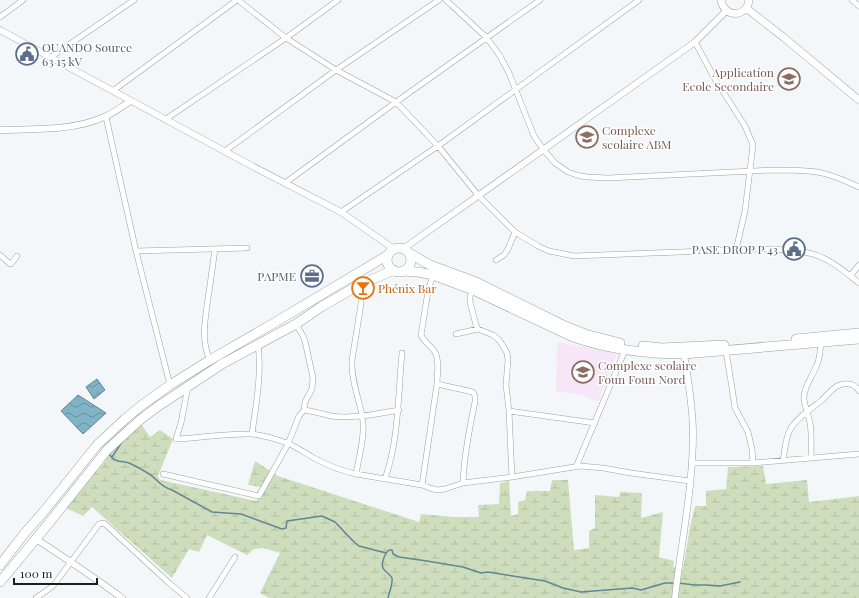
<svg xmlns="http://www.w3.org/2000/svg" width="859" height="598" font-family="'Playfair Display',serif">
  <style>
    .education { fill: #f7e6f8 }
    .wetland { fill: url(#wetland-marsh) }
    .water { fill: url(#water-waves); stroke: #638694 }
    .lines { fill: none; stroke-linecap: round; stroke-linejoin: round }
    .stream { stroke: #638694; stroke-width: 1.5 }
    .minor-casing { stroke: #9da0a2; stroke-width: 6 }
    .tertiary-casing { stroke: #9da0a2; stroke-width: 7 }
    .secondary-casing { stroke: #9da0a2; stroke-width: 8 }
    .trunk-casing { stroke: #9da0a2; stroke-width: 10 }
    .minor { stroke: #fff; stroke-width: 5 }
    .tertiary { stroke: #fff; stroke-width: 6 }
    .secondary { stroke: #fff; stroke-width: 7 }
    .trunk { stroke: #fff; stroke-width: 9 }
    .labels { text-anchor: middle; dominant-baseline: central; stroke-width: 3; stroke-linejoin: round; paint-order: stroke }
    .service-label { font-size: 12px; fill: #4e5e75; stroke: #fff; text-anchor: end }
    .education-label { font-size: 12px; fill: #785e54; stroke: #fff; text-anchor: start }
    .food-label { font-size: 12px; fill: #c56008; stroke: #fff; text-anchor: start }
  </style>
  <defs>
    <pattern id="wetland-marsh" width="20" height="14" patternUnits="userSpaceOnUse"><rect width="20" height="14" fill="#cedebc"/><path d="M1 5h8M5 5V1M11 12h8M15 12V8" fill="none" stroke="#b0bea1"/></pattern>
    <pattern id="water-waves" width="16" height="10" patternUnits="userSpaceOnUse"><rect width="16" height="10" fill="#81b3c7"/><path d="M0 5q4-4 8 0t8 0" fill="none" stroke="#6991a1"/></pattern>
  </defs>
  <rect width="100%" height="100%" fill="#f4f7f9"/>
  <path class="education" d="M557,342L617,353L598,402L582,395L556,391Z"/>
  <path class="wetland" d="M137,418L150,437L160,430L173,439L158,476L160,480L256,501L267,488L248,485L255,461L278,476L419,522L421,514L454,517H479L478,505L499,504L500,483L509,481L511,516L518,514V502L525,500L527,491H550L552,480H568L574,550L589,548V531L595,528V495L619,497L620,492L642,493L641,518L663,512L659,557L674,561L673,567L683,569L690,527L695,506H706V491L726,489L728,467L763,466L766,484L807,480L809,502L859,496V598H269L260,593L280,553L263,548L254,549L247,555L207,535L199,552L189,549L172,578L92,507L83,516L62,506L88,470L97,471L106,460L101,454Z"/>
  <path class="water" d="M97,379L105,390L94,399L86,387Z
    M78,395L106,413L83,434L61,411Z"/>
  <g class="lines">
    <path class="stream" d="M109,454C116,464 119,460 129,463C134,465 141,469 146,472C158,478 158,486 172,490L212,512L241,514L282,529L286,528L287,521L322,516L335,522L354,542L359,546L386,553
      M112,457L122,442
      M678,583L695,585H706L720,586L740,582
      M388,598C389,592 393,585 392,578C390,574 385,572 383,568C381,563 385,553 389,550H392L393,554L399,557L427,561L463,567L481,573L488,572L545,581L563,588L581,592L632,588L641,590L665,583H674"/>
    <g class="minor-casing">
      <path id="minor" d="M238,0L286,38L336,70L396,102L438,146L478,195L515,232L538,246L549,251L574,256L759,249C775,249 792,249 809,253C828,257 844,271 859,283
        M446,0L487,38L500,56L509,73L534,136L543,149L555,163L568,172L580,176L587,177L608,178L772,170C787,170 802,170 817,172C831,174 846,181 859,187
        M852,0L859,6
        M0,17L23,0
        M695,42L715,79L745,126L753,145L745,211L736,250
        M51,57L134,0
        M114,90L237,0
        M106,117L136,251L170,385
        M166,119L286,38L338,0
        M225,151L336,70L439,0
        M285,183L396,102L540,0
        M341,212L438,146L639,0
        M136,251L247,248
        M0,255L10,264H11L17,256
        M496,260L504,255L508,249L515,232
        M850,276L859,265
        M473,290L470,296V302L476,325L478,329L493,335L499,340L503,346L507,353L508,360L506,385L509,411L512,477
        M296,324L303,336L305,341L313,378L312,389L305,402L304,410
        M456,334L478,329
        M726,351L732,388L735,408L748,432L752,449L753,463
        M210,360C200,341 206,313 209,292C211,278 213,263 215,249
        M437,384L473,392L475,396V402C469,430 464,455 463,483
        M188,386L181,423L176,439C201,438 227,433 252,434C263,435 276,439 287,443C297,447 305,453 314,458C327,465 342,471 356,474L422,485L430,488L437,490L445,489L463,483L512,477L580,466L603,468L631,473L690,481
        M509,411L595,423
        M252,434C256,404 262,374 258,344
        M811,458C811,446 812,435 810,423C809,415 803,403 804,396C805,385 812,377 816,367C820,360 820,351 821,343
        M783,460C785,451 785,439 790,430C794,420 812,408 821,401C826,396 831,390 837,386C845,382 855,383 859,391
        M692,463H753L859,454
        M576,467L625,350
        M163,474L259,496L288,444L299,416L304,410C313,411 322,414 331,416C354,419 376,414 399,410
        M356,474C359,457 366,432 362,415C358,396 351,379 352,360L361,304V292L359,285
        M385,479C399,439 398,395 402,353
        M422,485L437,384C437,374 440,361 435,352C431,346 424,342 421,335L428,291L433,275
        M36,598L53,586L99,524L104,523L169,583L187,598
        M209,598L235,557"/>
    </g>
    <g class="tertiary-casing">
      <path id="tertiary" d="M0,30L252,166L341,212L394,249
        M0,130C34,129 73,131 104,117C114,113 122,106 131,101
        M403,249L695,42L726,11
        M36,539C65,558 94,577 122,598
        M675,598C681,543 693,489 693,433C693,407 688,380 684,354"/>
    </g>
    <g class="secondary-casing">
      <path id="secondary" d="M721,0C724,18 747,18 749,0
        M746,8L782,36L859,100"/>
    </g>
    <g class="trunk-casing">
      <path id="trunk" d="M387 260a12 12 0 1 1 24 0a12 12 0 1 1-24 0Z
        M409,253L430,265L476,282L565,326L585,334L620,343
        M402,271L418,272L433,275L473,290L573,337C608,349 646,354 684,354L859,339
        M796,339L859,333
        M643,346L662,348L724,345
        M0,565L24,534L45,510L97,445L125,419L142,405L170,385L210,360L279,320L388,255
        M0,582L49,523L107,450L141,419L157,407L222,364L296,324L321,307L359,285L394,270"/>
    </g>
    <use href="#minor" class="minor"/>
    <use href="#tertiary" class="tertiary"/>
    <use href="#secondary" class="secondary"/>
    <use href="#trunk" class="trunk"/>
  </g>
  <defs>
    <g id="civic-ring" transform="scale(1.15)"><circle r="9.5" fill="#fff" stroke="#5c6f8a" stroke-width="1.5"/><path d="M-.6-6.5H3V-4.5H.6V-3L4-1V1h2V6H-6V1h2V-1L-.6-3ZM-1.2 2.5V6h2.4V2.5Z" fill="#5c6f8a"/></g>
    <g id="school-ring" transform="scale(1.15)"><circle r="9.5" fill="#fff" stroke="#8d6e63" stroke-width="1.5"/><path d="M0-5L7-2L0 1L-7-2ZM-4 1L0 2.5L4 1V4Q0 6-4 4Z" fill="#8d6e63"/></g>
    <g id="office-ring" transform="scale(1.15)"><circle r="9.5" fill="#fff" stroke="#5c6f8a" stroke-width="1.5"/><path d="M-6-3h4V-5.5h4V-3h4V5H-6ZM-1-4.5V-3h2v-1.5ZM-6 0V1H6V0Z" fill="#5c6f8a"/></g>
    <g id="bar-ring" transform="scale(1.15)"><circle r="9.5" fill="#fff" stroke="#e8710a" stroke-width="1.5"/><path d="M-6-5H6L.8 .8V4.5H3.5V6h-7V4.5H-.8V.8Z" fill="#e8710a"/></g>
  </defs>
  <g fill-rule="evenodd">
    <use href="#civic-ring" x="27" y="54"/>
    <use href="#school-ring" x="789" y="79"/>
    <use href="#school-ring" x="587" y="137"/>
    <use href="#civic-ring" x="794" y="249"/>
    <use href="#office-ring" x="312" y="276"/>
    <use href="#bar-ring" x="363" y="288"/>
    <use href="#school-ring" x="583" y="372"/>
  </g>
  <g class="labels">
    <g class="service-label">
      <text x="42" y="47" text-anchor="start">OUANDO Source<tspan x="42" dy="14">63 15 kV</tspan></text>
      <text x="778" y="249">PASE DROP P 43</text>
      <text x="296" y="276">PAPME</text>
    </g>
    <g class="education-label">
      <text x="774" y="72" text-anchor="end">Applicatíon<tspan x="774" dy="14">Ecole Secondaire</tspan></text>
      <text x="602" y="130">Complexe<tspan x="602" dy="14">scolaire ABM</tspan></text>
      <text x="598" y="365">Complexe scolaire<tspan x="598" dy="14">Foun Foun Nord</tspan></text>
    </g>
    <g class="food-label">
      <text x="378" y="288">Phénix Bar</text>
    </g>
  </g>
  <path d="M14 578v6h83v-6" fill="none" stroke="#1c1d1d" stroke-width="2"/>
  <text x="20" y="578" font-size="12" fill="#1c1d1d" stroke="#ffffff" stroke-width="3" paint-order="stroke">100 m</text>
</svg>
